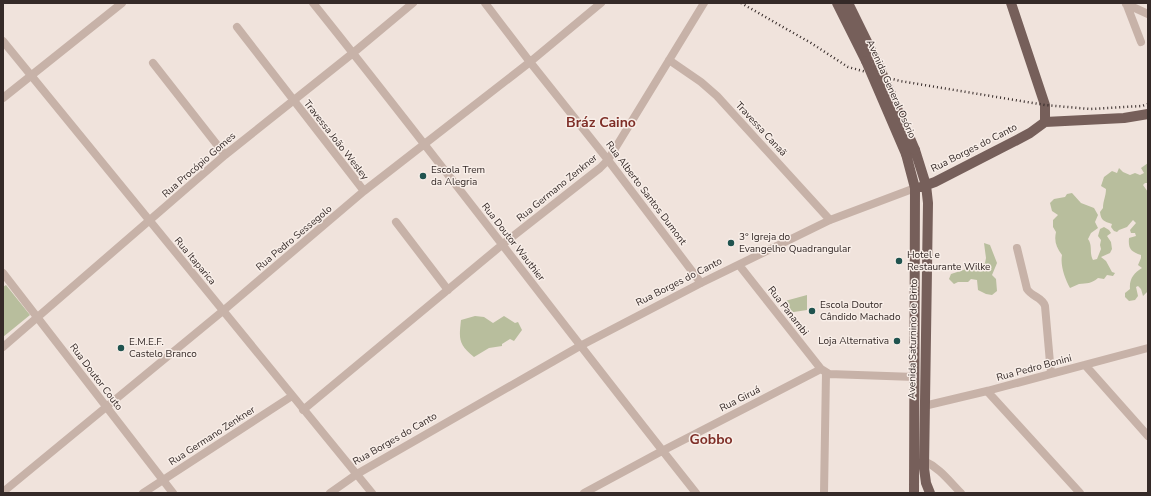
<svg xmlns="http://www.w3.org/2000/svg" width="1151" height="496" font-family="'Nunito Sans',sans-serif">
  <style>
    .green { fill: #b8be9d }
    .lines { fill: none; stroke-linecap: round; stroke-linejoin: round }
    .minor { stroke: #c7b2a8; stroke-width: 8 }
    .major { stroke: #765f5a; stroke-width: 10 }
    .rail { stroke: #352a28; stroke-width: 2.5; stroke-dasharray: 1 3; stroke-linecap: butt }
    .major-bridge { stroke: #765f5a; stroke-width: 10 }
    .poi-dot { fill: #20534f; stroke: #f8eee8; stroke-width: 1.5 }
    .labels { text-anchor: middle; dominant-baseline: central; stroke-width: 3; stroke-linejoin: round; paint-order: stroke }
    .street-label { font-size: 10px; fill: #352a28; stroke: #f8eee8 }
    .poi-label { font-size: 10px; fill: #352a28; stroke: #f8eee8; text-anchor: start }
    .district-label { font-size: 14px; font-weight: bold; fill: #7e2e27; stroke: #f8eee8 }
  </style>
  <rect width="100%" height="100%" fill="#f0e3dc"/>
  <path class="green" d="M1148,163V183H1145L1143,185L1148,192V291L1143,296L1141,289L1138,286L1136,287L1138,296L1135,300L1129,301L1125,297V293L1130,289C1129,279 1134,273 1142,268L1138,265L1141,258V255C1131,252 1128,249 1129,238L1136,236L1135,233H1131L1130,230L1136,223L1133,220L1127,227L1119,230L1117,232L1114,231L1111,227L1112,224C1104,221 1101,221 1100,212L1103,208C1103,201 1106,196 1106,189L1101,186L1104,177L1112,171L1117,173L1119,168L1123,172L1130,175L1135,173L1140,175L1144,173L1141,168Z
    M1072,193L1081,203L1094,208L1098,215L1095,222L1098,228L1091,233L1088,239C1093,246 1089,253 1093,260L1097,259L1101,249L1100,245L1101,240L1098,236L1100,229L1104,227L1109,230L1111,233L1107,236L1111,242L1112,249L1110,253L1101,257L1106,261L1112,272L1115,273L1113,276L1107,275L1104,279L1098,278C1091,284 1087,283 1079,284C1076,285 1073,287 1070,288C1065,279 1060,265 1062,255C1056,247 1054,241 1056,232L1053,227V220L1058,215L1052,211L1050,203L1054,199L1065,197L1067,194Z
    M984,243L990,245L997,263L992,275L996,279L997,291L992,295L986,294L978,290L977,280L971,279L968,282H958L954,284L949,279L951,274L985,263L986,258Z
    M6,285L30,315L3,337V287Z
    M807,295V310L787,313L785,301Z
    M475,316L484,317L493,323L504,316L515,323L518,322L522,330L514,341L510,339L502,344V346L489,348L474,357C458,344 459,339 461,320Z"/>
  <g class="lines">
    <path class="minor" d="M313,3C443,165 567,331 696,493
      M485,3L530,62L608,160L701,283
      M1126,3L1141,42
      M1126,4L1148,14
      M237,27L364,191
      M3,41L372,493
      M669,60L701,82L717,96L830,220
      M153,63L225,155
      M3,98L122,3
      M396,222L448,290
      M1017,248L1027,289C1032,297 1042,297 1045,306L1051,374
      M739,265L821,369
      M3,273L173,493
      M3,347L225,155L353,53L413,3
      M1085,365L1148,436
      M987,391L1080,493
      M924,406L987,391L1148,348
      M303,410L503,244L600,168L608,160L704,3
      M924,461C940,468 949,481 961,493
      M3,492L224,310L364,191L530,62L601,3
      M143,493L292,396
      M330,493L357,474L580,346L701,283L830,220L915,188
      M584,493L662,451L821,369L829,374L915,377
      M824,493L826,373"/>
    <path class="major" d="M837,3L866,61
      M848,3L878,64
      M1011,3L1045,105V122
      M915,150L926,185L928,203L924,468L926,483L930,493
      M906,154L915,188L914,493
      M921,187L935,182L1017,140L1030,133L1045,122L1124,118L1148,114"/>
    <path class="rail" d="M741,3L811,43L848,67L900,81L1045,105L1090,109L1142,106L1148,104"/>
    <path class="major-bridge" d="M866,61L906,154
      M878,64L915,150"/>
  </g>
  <g class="poi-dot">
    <circle cx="423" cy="176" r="4"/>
    <circle cx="731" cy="243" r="4"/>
    <circle cx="899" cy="261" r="4"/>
    <circle cx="812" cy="311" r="4"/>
    <circle cx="897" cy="341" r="4"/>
    <circle cx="121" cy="348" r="4"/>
  </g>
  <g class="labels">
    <g class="street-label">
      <text transform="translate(891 89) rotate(66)">Avenida General Osório</text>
      <text transform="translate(761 129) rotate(47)">Travessa Canaã</text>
      <text transform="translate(336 140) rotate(52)">Travessa João Wesley</text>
      <text transform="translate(974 148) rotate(-27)">Rua Borges do Canto</text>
      <text transform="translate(199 165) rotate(-41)">Rua Procópio Gomes</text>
      <text transform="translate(557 188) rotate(-39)">Rua Germano Zenkner</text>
      <text transform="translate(646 193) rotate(53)">Rua Alberto Santos Dumont</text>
      <text transform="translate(294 238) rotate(-40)">Rua Pedro Sessegolo</text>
      <text transform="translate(513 242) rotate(52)">Rua Doutor Wauthier</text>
      <text transform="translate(195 261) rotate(50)">Rua Itaparica</text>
      <text transform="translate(679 282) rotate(-27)">Rua Borges do Canto</text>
      <text transform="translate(788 311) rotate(52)">Rua Panambi</text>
      <text transform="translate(913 339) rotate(-89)">Avenida Saturnino de Brito</text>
      <text transform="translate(1034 368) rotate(-15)">Rua Pedro Bonini</text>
      <text transform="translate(96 377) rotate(53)">Rua Doutor Couto</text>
      <text transform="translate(740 399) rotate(-27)">Rua Giruá</text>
      <text transform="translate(212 436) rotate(-33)">Rua Germano Zenkner</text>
      <text transform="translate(395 439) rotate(-30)">Rua Borges do Canto</text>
    </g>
    <g class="poi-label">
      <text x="431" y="170">Escola Trem<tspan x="431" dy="12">da Alegria</tspan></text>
      <text x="739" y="237">3° Igreja do<tspan x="739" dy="12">Evangelho Quadrangular</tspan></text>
      <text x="907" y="255">Hotel e<tspan x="907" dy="12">Restaurante Wilke</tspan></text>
      <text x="820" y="305">Escola Doutor<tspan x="820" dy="12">Cândido Machado</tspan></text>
      <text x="889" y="341" text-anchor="end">Loja Alternativa</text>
      <text x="129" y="342">E.M.E.F.<tspan x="129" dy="12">Castelo Branco</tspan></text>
    </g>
    <g class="district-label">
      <text x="601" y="122">Bráz Caino</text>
      <text x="711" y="439">Gobbo</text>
    </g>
  </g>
  <rect width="1151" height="496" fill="none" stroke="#352a28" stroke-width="8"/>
</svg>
